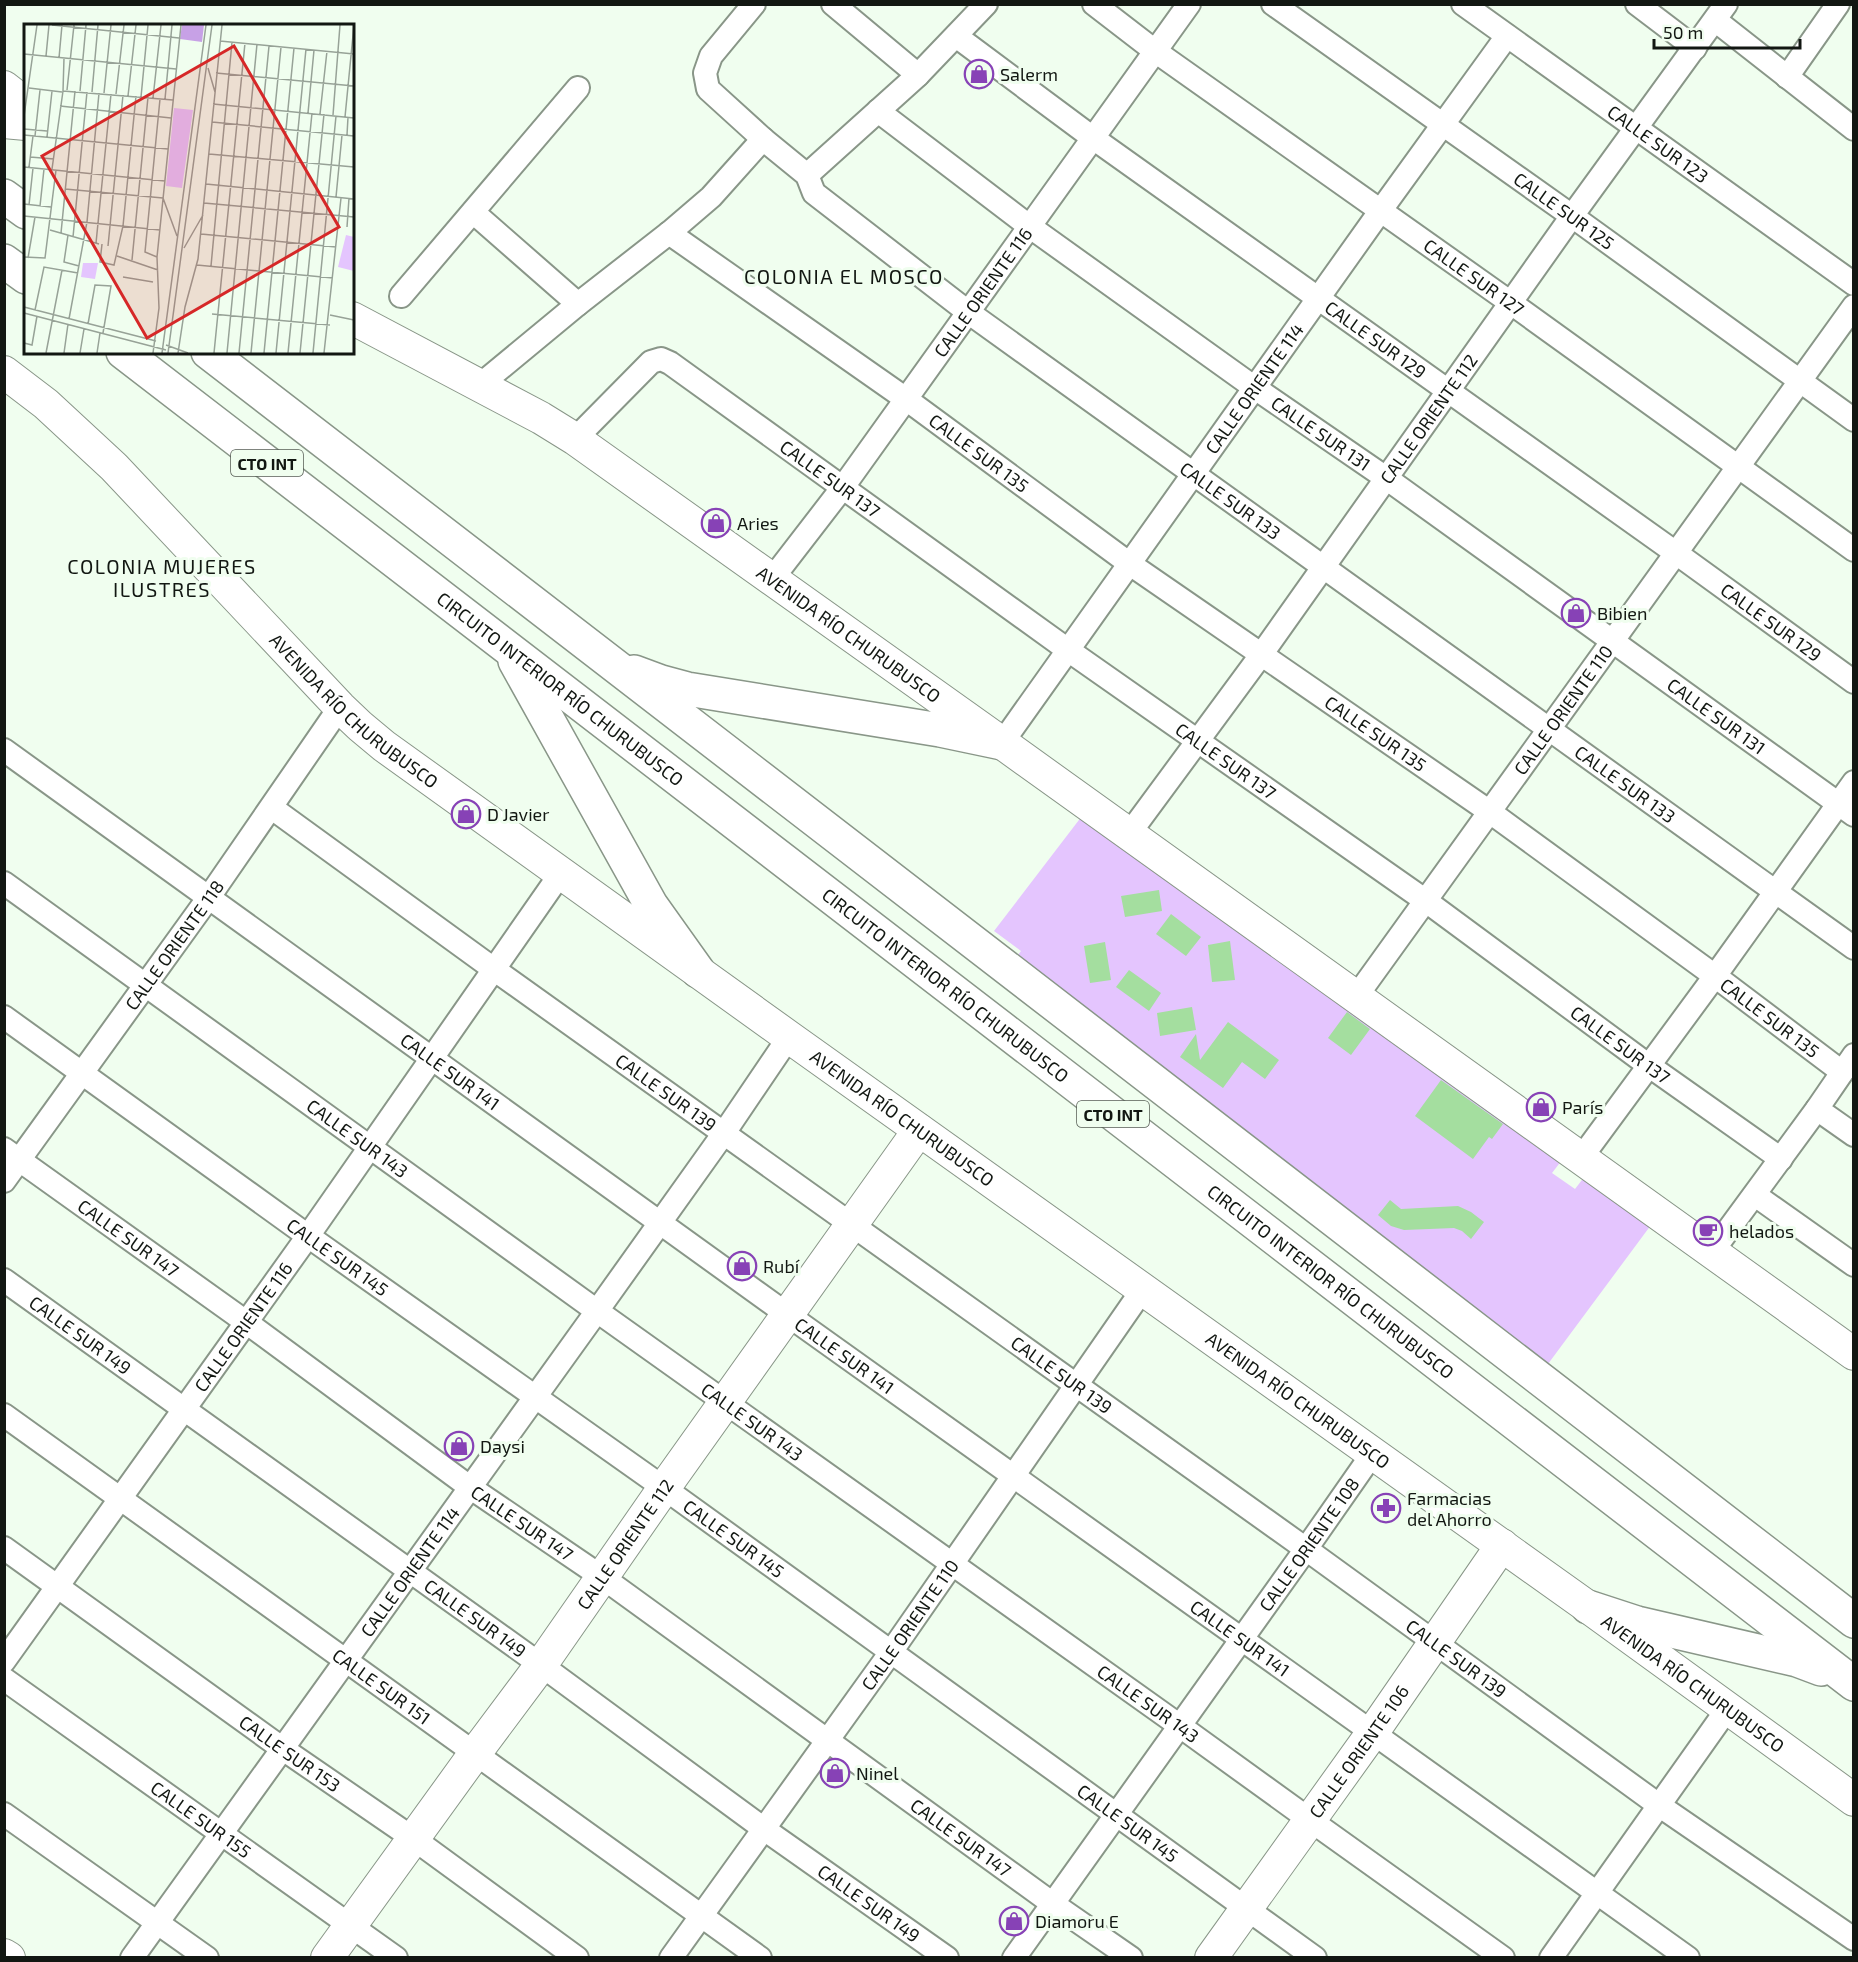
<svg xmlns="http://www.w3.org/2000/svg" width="1858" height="1962" font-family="'Exo 2',sans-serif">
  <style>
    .green { fill: #e4c5fe }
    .building { fill: #a4de9f }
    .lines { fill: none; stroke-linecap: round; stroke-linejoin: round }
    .street-casing { stroke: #899688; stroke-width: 26 }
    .secondary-casing { stroke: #899688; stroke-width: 34 }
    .highway-casing { stroke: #899688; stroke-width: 36 }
    .street { stroke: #fff; stroke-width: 22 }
    .secondary { stroke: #fff; stroke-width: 32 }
    .highway { stroke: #fff; stroke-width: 33 }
    .labels { text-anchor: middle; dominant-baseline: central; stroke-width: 6; stroke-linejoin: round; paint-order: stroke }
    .shield { fill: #f0feef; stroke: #555c54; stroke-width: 1.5 }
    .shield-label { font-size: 16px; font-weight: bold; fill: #121712 }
    .poi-label { font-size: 18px; fill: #121712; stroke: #f0feef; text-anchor: start }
    .street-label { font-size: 18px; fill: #121712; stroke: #f0feef }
    .neighbourhood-label { font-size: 20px; letter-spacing: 1.5px; fill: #121712; stroke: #f0feef }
    .inset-road { fill: none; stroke: #97a297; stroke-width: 1.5 }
    .view { fill: #d62828; fill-opacity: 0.15; stroke: #d62828; stroke-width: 3 }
    .inset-edge { fill: none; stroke: #121712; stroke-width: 3 }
  </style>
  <rect width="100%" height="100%" fill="#f0feef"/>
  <path class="green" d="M1082,816L1562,1160L1552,1173L1575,1189L1585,1176L1651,1225L1548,1364L1018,955L1021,951L994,931Z"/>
  <path class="building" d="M1159,890L1162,911L1125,917L1121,896Z
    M1171,914L1201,937L1186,956L1156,934Z
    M1230,941L1235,980L1212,982L1208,945Z
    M1105,942L1111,980L1090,983L1084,946Z
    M1129,970L1161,993L1149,1011L1116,987Z
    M1192,1007L1196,1030L1160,1036L1157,1013Z
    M1347,1012L1370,1029L1351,1055L1328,1038Z
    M1228,1022L1279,1060L1265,1079L1242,1062L1223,1088L1180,1057L1196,1034L1200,1060Z
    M1441,1080L1503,1124L1492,1139L1489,1137L1473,1159L1415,1116Z
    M1390,1200L1401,1209L1458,1206L1471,1212L1484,1222L1471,1239L1462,1231L1454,1228L1404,1230L1391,1226L1378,1215Z"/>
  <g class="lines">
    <g class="street-casing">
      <g id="street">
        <path id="s1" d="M754,4L711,56L705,73L708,89L763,139L807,175L814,193L968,312L1854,948"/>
        <path d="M833,4L918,75"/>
        <path id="s2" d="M1094,4L1155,51L1511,303L1854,550"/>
        <path id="s3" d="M1273,4L1572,216L1854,420"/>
        <path id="s4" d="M1463,4L1854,284"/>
        <path d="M1637,4L1695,48"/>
        <path d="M1715,20L1854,129"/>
        <path id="s5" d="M956,36L1093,138L1676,553L1854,682"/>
        <path d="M1787,77L1838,4"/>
        <path id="s6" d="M878,111L1029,226L1255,388L1386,478L1854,815"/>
        <path d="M807,175L918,75L986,4"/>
        <path d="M473,212L578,304"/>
        <path id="s7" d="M669,233L906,399L1130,564L1490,812L1715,976L1842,1072"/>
        <path d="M401,296L578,88"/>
        <path d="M480,385L578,304L669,233L711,197L763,139"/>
        <path id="s8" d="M575,439L651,362L661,359L670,363L1068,650L1426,901L1648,1065L1781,1159"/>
        <path id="s9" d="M772,579L843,487L1189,4"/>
        <path id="s10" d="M1002,743L1381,210L1507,36"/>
        <path id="s11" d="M4,750L788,1315L1688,1958"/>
        <path id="s12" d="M272,808L495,970L1306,1549L1660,1806L1854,1939"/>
        <path id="s13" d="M1129,834L1261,655L1572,216L1726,4"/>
        <path id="s14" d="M4,883L597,1311L1180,1726L1310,1820L1503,1958"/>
        <path id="s15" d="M1356,997L1854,306"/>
        <path id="s16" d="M4,1017L308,1236L664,1488L1315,1958"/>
        <path d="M1817,1109L1854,1135"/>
        <path id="s17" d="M4,1149L246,1322L471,1488L602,1577L1053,1904L1131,1958"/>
        <path d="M1581,1158L1715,976L1854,782"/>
        <path id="s18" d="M4,1181L209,897L340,707"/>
        <path d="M1755,1195L1854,1265"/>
        <path d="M1712,1252L1817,1109L1854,1055"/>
        <path id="s19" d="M4,1280L541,1665L764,1829L947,1958"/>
        <path id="s20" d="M4,1415L760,1958"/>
        <path id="s21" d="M4,1548L283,1749L414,1839L577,1958"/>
        <path id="s22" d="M4,1661L308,1236L561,873"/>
        <path id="s23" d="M4,1679L396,1958"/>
        <path d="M4,1814L207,1958"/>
        <path id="s24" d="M132,1958L597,1311L724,1133L789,1037"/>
        <path id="s25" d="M671,1958L891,1652L1143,1289"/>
        <path id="s26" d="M1014,1958L1306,1549L1373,1453"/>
        <path d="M1551,1958L1728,1708"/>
      </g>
    </g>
    <g class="secondary-casing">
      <g id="secondary">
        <path d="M4,87L26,104"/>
        <path d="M4,122L26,124"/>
        <path id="s27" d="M352,318L541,418L575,439L1002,743L1854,1354"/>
        <path id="s28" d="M4,372L46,404L114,467L340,707L360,726L384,746L789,1037L1588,1607L1854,1800"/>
        <path d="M4,1955L9,1958"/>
        <path id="s29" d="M327,1958L476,1752L541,1665L664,1488L919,1130"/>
        <path id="s30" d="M1211,1958L1373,1732L1502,1545"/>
      </g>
    </g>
    <g class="highway-casing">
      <g id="highway">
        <path d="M4,196L26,212"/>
        <path d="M4,261L26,277"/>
        <path id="s31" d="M123,352L1854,1684"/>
        <path d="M208,352L1854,1621"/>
        <path d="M515,661L651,905L698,971"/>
        <path d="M634,672L661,682L687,689L940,730L1002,743"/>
        <path d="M1588,1607L1637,1623L1797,1660L1821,1669"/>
      </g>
    </g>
    <use href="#street" class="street"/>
    <use href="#secondary" class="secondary"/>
    <use href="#highway" class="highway"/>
  </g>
  <defs>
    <g id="shop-ring" transform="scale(1.5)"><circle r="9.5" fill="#f0feef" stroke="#8742b6" stroke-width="1.5"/><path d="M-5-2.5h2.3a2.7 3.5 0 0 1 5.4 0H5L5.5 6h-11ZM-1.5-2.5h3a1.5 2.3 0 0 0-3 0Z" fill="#8742b6"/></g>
    <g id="cafe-ring" transform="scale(1.5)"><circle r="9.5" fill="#f0feef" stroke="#8742b6" stroke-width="1.5"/><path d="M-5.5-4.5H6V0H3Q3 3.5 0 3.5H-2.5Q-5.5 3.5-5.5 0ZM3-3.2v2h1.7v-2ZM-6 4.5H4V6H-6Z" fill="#8742b6"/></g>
    <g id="pharmacy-ring" transform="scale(1.5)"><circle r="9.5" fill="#f0feef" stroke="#8742b6" stroke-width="1.5"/><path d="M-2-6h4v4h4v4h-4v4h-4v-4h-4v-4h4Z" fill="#8742b6"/></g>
  </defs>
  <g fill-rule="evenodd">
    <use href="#shop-ring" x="979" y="74"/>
    <use href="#shop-ring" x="716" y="523"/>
    <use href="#shop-ring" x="1576" y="613"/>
    <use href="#shop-ring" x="466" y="814"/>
    <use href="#shop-ring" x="1541" y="1107"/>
    <use href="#cafe-ring" x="1708" y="1231"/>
    <use href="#shop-ring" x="742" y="1266"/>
    <use href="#shop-ring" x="459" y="1446"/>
    <use href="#pharmacy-ring" x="1386" y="1508"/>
    <use href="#shop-ring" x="835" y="1773"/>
    <use href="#shop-ring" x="1014" y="1921"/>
  </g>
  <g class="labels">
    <g class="shield">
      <rect x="231" y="450" width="72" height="26" rx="4.5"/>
      <rect x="1077" y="1101" width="72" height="26" rx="4.5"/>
    </g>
    <g class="shield-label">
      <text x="267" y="463">CTO INT</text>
      <text x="1113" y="1114">CTO INT</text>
    </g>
    <g class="poi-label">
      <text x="1000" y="74">Salerm</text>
      <text x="737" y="523">Aries</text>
      <text x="1597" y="613">Bibien</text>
      <text x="487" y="814">D Javier</text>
      <text x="1562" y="1107">París</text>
      <text x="1729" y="1231">helados</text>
      <text x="763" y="1266">Rubí</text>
      <text x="480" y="1446">Daysi</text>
      <text x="1407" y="1498">Farmacias<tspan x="1407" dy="21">del Ahorro</tspan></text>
      <text x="856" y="1773">Ninel</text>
      <text x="1035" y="1921">Diamoru E</text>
    </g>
    <g class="street-label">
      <text stroke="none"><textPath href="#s4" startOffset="240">CALLE SUR 123</textPath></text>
      <text stroke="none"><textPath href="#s3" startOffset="357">CALLE SUR 125</textPath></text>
      <text stroke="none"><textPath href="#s2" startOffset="468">CALLE SUR 127</textPath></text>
      <text stroke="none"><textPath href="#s9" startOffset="356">CALLE ORIENTE 116</textPath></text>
      <text stroke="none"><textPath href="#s5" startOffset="518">CALLE SUR 129</textPath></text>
      <text stroke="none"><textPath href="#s10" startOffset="435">CALLE ORIENTE 114</textPath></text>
      <text stroke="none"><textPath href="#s13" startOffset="512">CALLE ORIENTE 112</textPath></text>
      <text stroke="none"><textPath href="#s6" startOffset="548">CALLE SUR 131</textPath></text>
      <text stroke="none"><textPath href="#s7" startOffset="380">CALLE SUR 135</textPath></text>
      <text stroke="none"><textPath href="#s8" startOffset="326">CALLE SUR 137</textPath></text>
      <text stroke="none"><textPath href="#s1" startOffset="770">CALLE SUR 133</textPath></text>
      <text stroke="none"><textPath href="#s5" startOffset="1004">CALLE SUR 129</textPath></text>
      <text stroke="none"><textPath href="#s27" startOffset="590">AVENIDA RÍO CHURUBUSCO</textPath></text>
      <text stroke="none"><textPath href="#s31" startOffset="552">CIRCUITO INTERIOR RÍO CHURUBUSCO</textPath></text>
      <text stroke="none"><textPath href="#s28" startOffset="488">AVENIDA RÍO CHURUBUSCO</textPath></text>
      <text stroke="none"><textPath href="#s15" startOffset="354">CALLE ORIENTE 110</textPath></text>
      <text stroke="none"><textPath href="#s6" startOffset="1034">CALLE SUR 131</textPath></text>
      <text stroke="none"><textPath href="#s7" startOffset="866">CALLE SUR 135</textPath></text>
      <text stroke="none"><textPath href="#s8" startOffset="812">CALLE SUR 137</textPath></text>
      <text stroke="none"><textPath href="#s1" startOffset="1256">CALLE SUR 133</textPath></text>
      <text stroke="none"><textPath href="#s18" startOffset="291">CALLE ORIENTE 118</textPath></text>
      <text stroke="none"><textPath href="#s31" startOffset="1038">CIRCUITO INTERIOR RÍO CHURUBUSCO</textPath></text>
      <text stroke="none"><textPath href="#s7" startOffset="1352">CALLE SUR 135</textPath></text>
      <text stroke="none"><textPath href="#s8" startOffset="1298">CALLE SUR 137</textPath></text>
      <text stroke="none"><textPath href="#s11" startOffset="550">CALLE SUR 141</textPath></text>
      <text stroke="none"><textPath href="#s12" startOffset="486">CALLE SUR 139</textPath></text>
      <text stroke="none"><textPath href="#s28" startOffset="1172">AVENIDA RÍO CHURUBUSCO</textPath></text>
      <text stroke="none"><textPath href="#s14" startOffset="436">CALLE SUR 143</textPath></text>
      <text stroke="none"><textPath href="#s17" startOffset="153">CALLE SUR 147</textPath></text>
      <text stroke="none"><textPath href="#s16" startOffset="411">CALLE SUR 145</textPath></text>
      <text stroke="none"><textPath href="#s31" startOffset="1524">CIRCUITO INTERIOR RÍO CHURUBUSCO</textPath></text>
      <text stroke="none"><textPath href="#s22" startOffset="411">CALLE ORIENTE 116</textPath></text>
      <text stroke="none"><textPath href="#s19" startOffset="94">CALLE SUR 149</textPath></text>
      <text stroke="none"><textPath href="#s11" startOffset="1036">CALLE SUR 141</textPath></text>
      <text stroke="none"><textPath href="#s12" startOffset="972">CALLE SUR 139</textPath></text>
      <text stroke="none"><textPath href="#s28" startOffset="1658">AVENIDA RÍO CHURUBUSCO</textPath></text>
      <text stroke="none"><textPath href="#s14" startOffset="922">CALLE SUR 143</textPath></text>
      <text stroke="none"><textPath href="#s17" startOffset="639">CALLE SUR 147</textPath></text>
      <text stroke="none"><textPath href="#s16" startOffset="897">CALLE SUR 145</textPath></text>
      <text stroke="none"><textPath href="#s26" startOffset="508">CALLE ORIENTE 108</textPath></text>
      <text stroke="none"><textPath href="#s29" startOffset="510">CALLE ORIENTE 112</textPath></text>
      <text stroke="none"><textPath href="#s24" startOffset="476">CALLE ORIENTE 114</textPath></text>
      <text stroke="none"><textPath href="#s19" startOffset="580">CALLE SUR 149</textPath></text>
      <text stroke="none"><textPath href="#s25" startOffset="410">CALLE ORIENTE 110</textPath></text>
      <text stroke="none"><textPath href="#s11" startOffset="1522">CALLE SUR 141</textPath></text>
      <text stroke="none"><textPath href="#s12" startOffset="1458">CALLE SUR 139</textPath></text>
      <text stroke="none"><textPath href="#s28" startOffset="2144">AVENIDA RÍO CHURUBUSCO</textPath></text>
      <text stroke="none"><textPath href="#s20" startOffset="465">CALLE SUR 151</textPath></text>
      <text stroke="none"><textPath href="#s14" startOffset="1408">CALLE SUR 143</textPath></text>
      <text stroke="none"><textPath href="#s30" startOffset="254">CALLE ORIENTE 106</textPath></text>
      <text stroke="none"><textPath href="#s21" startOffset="352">CALLE SUR 153</textPath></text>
      <text stroke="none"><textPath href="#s23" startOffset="242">CALLE SUR 155</textPath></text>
      <text stroke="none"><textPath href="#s16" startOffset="1383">CALLE SUR 145</textPath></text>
      <text stroke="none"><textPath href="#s17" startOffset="1179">CALLE SUR 147</textPath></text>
      <text stroke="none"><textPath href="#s19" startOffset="1066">CALLE SUR 149</textPath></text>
    </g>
    <g class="neighbourhood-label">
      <text x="844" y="276">COLONIA EL MOSCO</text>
      <text x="162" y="566">COLONIA MUJERES<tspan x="162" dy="23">ILUSTRES</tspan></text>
    </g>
  </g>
  <g transform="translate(24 24)">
    <rect width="330" height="330" fill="#f0feef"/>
    <path d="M150,84L169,86L158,164L142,162ZM322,211L330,213V247L314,243ZM59,239H74L71,255L57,253Z" fill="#e4c5fe"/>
    <path d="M158,1H180L178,18L156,15Z" fill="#c7a1e6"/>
    <path class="inset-road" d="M28,1L155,14M196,17L330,30M0,30L152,45M22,32L25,1M35,34L38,1M184,44L191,68M192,49L330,62M5,64L38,68M43,66L50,1M39,67L149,76M39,67L40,34M56,67L62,1M68,68L74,1M80,69L87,1M92,70L100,1M104,72L112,1M117,73L124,1M129,74L137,1M141,75L148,1M189,80L330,94M36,82L147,94M284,89L290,26M296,90L303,27M309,91L316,1M0,92L13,1M321,93L330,1M188,98L330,112M0,105L23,107M0,111L144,125M323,111L324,93M11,112L16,66M23,113L28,67M185,130L330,143M6,133L30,135M0,143L141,157M5,143L9,112M28,145L39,67M182,160L330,175M41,165L139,174M312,173L318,111M139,174L153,212M180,179L330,193M0,180L27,183M5,181L9,144M16,182L20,145M0,192L136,206M323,203L325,174M26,206L75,220M37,209L51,67M177,210L312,223M44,211L40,238L55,242M49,213L63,68M72,219L87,70M78,220L76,238L90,241L99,202L112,72M84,222L99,71M160,224L179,191M93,232L134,246M0,233L21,234L32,146M133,233L121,228L136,75M4,234L11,193M108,236L124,73M173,241L309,254M187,242L208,18M99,253L129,258M0,283L132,317M11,286L20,243L54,249M0,289L142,326M188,290L306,301M306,291L330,296M45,295L63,198L75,69M64,300L71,261L87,262L79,309M0,319L8,321L13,292M142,321L164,329M22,329L38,246M40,329L44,300M56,329L60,305M73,329L76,309M129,329L135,284L133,233L157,1M138,329L182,1M144,329L188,1M154,329L161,283L174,235L198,1M190,329L221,19M203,329L233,20M215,329L245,22M227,329L257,23M240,329L270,24M252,329L282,25M264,329L288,89M276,329L300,90M289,329L312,92M300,329L317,174"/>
    <path class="view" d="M210,22L315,203L123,314L18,132Z"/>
    <rect width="330" height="330" class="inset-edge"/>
  </g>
  <rect width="1858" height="1962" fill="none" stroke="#121712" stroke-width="12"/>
  <path d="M1654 39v9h146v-9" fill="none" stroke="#121712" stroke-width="3"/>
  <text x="1663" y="39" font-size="18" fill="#121712" stroke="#f0feef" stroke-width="4.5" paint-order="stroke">50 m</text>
</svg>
